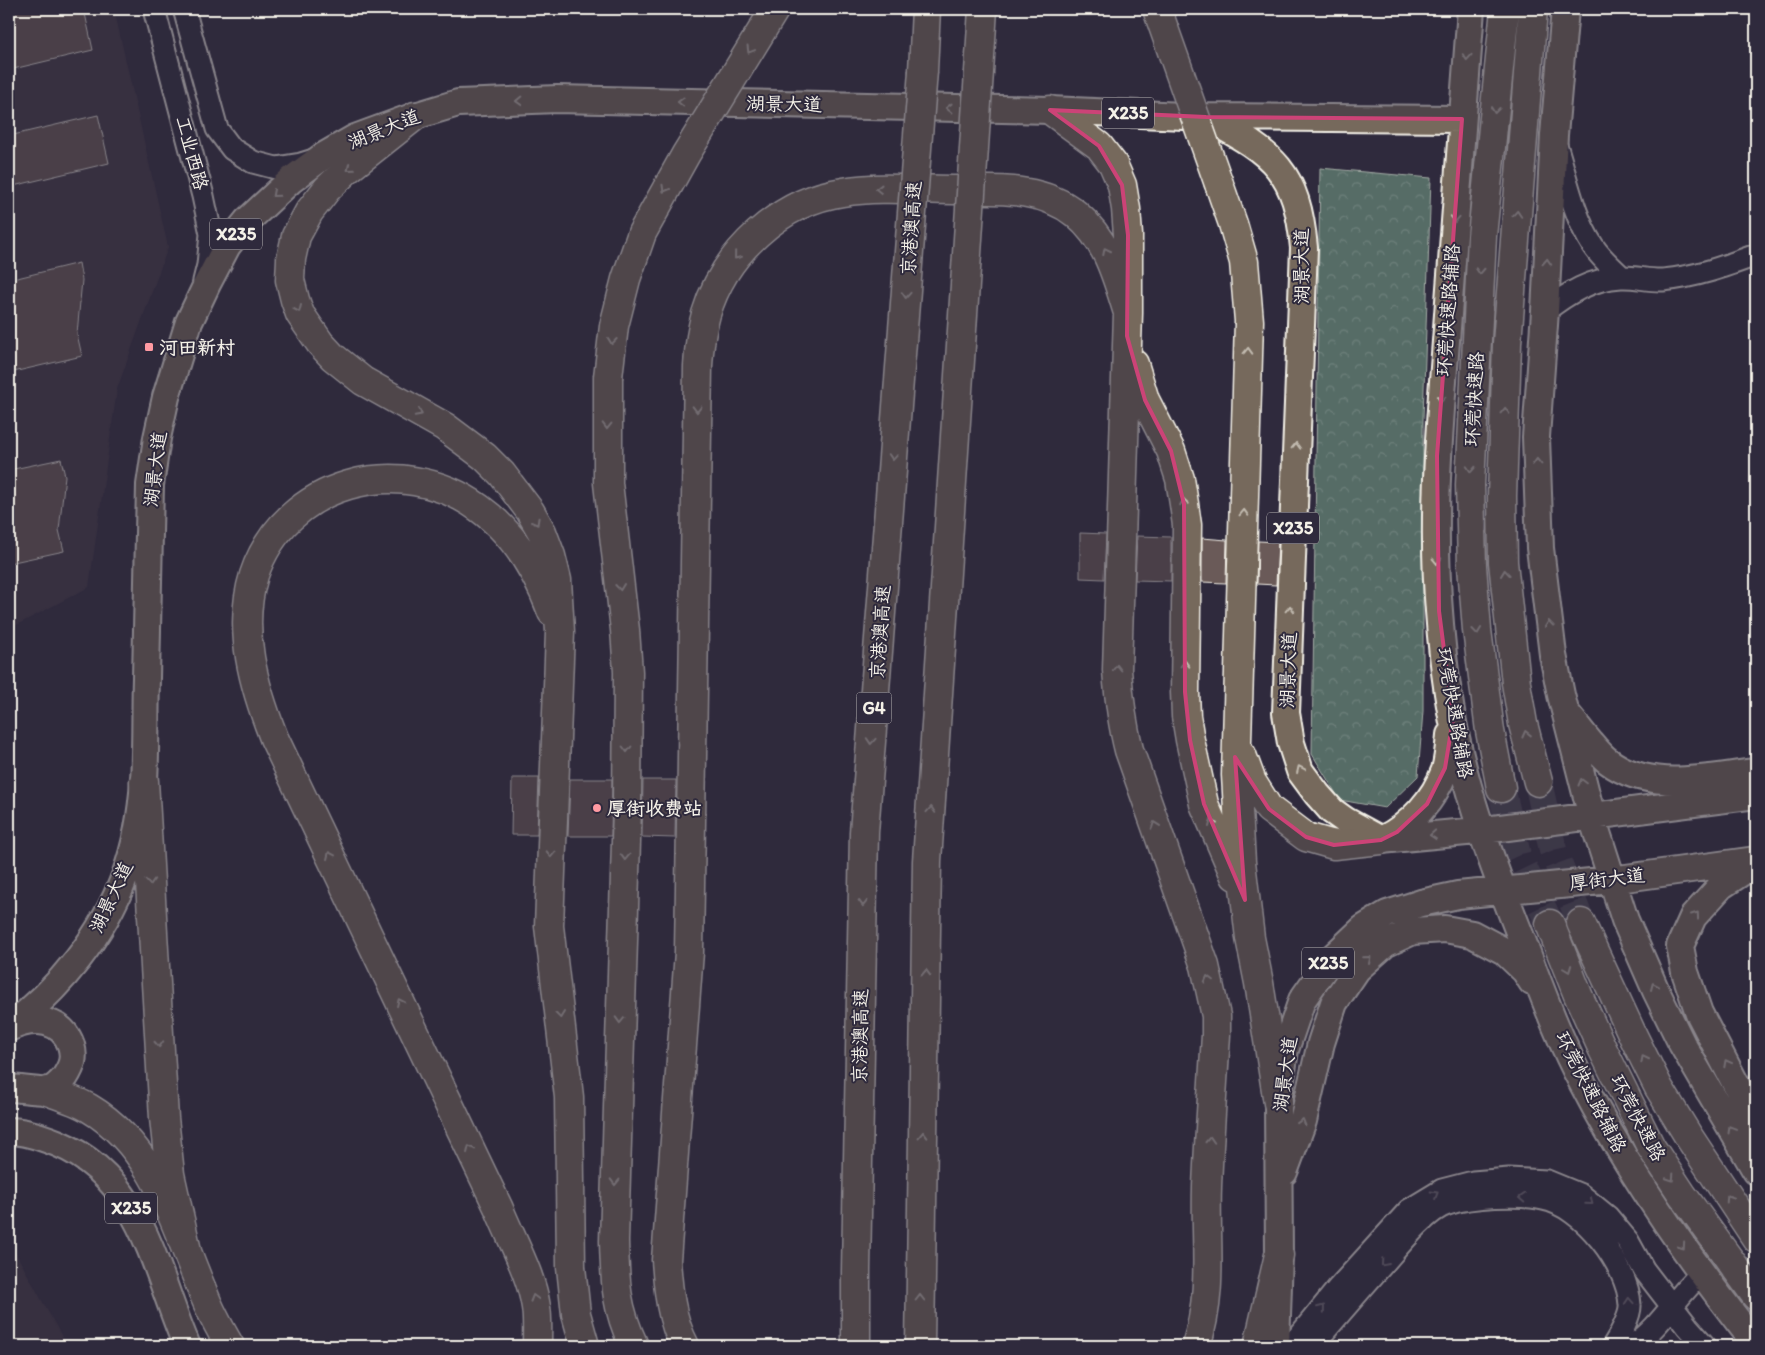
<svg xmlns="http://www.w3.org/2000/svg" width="1765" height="1355" font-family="Itim,'LXGW WenKai TC',sans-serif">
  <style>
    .built { fill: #413845 }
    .forest { fill: url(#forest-crowns); stroke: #a5aea7 }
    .building { fill: #6a5a58; stroke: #f4f1e8 }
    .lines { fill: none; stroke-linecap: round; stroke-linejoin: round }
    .highway-tunnel { stroke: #4d4857; stroke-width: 28; stroke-dasharray: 28 14; stroke-linecap: butt }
    .minor-casing { stroke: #f4f1e8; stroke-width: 25 }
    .major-casing { stroke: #f4f1e8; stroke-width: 30 }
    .highway-casing { stroke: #f4f1e8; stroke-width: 31 }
    .minor { stroke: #2f2a3d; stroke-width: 21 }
    .major { stroke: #76695c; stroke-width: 26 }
    .highway { stroke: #76695c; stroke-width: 28 }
    .highway-bridge-casing { stroke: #f4f1e8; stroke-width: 31; stroke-linecap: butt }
    .highway-bridge { stroke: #76695c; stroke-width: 28 }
    .oneway { stroke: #c2bbb0 }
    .oneway2 { stroke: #747079 }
    .marked { fill: none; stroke: #cc4377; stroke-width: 4; stroke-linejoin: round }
    .poi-dot { fill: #ff9aa2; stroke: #2f2a3d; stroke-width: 2 }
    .labels { text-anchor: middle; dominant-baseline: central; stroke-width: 4; stroke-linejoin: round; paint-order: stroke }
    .shield { fill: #2f2a3d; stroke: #b9b5b5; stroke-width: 1 }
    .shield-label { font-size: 18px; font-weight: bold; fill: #f4f1e8 }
    .street-label { font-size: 19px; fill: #f4f1e8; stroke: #2f2a3d }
    .poi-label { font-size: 19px; font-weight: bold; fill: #f4f1e8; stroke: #2f2a3d; text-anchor: start }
  </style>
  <defs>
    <pattern id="forest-crowns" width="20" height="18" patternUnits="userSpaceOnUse" patternTransform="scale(1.25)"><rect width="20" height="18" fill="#566c66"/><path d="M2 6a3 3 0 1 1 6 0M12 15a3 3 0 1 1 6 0" fill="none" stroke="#6f817c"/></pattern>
  </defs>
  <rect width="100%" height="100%" fill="#2f2a3d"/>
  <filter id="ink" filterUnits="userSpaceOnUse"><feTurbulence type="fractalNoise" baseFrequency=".02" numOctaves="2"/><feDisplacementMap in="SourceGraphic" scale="10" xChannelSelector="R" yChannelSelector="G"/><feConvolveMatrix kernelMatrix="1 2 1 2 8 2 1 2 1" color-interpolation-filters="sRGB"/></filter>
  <g filter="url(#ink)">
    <path class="built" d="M9,9H114L168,247L117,389L89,587L9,629Z
      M9,1241L67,1346H9Z"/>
    <path class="forest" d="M1320,168L1431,178L1423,418V711L1418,776L1385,808L1340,800L1312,754Z"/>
    <path class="building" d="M9,9H84L93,50L9,70Z
      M98,115L109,163L9,187V136Z
      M79,263L82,280L77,334L82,356L9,373V280Z
      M61,459L65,476L59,530L64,551L9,563V470Z
      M1080,533L1106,534L1104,579L1080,578Z
      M1137,536L1171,537V581L1135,580Z
      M1202,538L1227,540L1226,583L1202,582Z
      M1258,541L1278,542L1276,585L1257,584Z
      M512,778H539L537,835H511Z
      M570,779H612L611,836H568Z
      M643,780H676L675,838L642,837Z"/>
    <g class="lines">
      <path class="highway-tunnel" d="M1538,782L1553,850L1581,923
        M1501,788L1517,855L1550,924"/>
      <g class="minor-casing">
        <path id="minor" d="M154,9L203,196L211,234L208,265L204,281
          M184,9L217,129L232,149L253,162L276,168L301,164L317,159
          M1557,148C1567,180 1574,217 1593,246C1601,258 1611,267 1622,277
          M1545,311C1568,293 1591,279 1621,277C1635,276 1649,281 1663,280C1696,277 1726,266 1756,255
          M1291,1346L1339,1287L1409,1210L1442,1190L1473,1182L1509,1179L1547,1181L1581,1195L1608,1217L1628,1241L1644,1270L1688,1327L1705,1346
          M1312,1346C1336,1318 1360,1290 1384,1263C1399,1246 1427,1210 1448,1204C1472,1196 1518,1194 1543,1199C1582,1206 1628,1265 1630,1305C1631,1315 1619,1337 1613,1346
          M1632,1346C1661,1327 1676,1296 1701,1274"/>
      </g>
      <g class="major-casing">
        <path id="major" d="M1471,9C1463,115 1455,221 1447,328C1440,422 1431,517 1439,611C1443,669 1452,730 1468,786C1481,834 1499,881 1517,927C1538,980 1556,1034 1583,1084C1631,1177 1691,1262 1756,1344
          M1565,9L1554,135L1545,311L1536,437L1540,548L1553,655L1561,695L1592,817L1625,920L1656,991L1682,1044L1756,1171
          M1209,119C1274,154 1297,171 1304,248L1286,713L1291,743L1300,771L1317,794L1332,811L1346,821L1381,840L1477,831L1756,795
          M1568,715C1579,728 1595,751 1608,761C1650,793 1708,777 1756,772
          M1383,839C1411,825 1434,800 1445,770C1448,759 1449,746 1450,735
          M1756,863L1721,886L1693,917L1680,946L1685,972L1699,1013L1756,1123
          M9,1027C59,990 103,935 125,876C136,846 142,811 144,780C146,746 145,711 146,678C147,613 149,549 150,485L157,438L166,397L189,322L207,284L227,246L247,221L291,180L322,157L355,138L415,116L458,103L557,99L1050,110L1206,117L1462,119
          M9,1088C16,1088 42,1092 47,1091C54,1089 61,1082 65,1077C72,1066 75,1058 71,1045C62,1019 34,1016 11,1027
          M9,1131C25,1131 42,1137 57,1143C143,1179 154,1270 187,1346
          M1284,1172L1303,1121L1321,1043L1334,1003L1357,969L1385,944L1413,931L1445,929L1472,934L1504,951L1525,971L1532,982
          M1276,1346L1279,1255L1278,1103L1282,1071L1285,1050L1302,1000L1330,960L1364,928L1387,914L1421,903L1458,895L1611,880L1756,860"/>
      </g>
      <g class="highway-casing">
        <path id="highway" d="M1533,9L1507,343L1502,496L1503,562L1516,683L1523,724L1538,782
          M923,71L926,9
          M979,72L983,9
          M1050,110L1099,146L1113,164L1122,185L1126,209L1128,235V313L1117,670C1119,698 1122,723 1129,750L1205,966L1216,1016V1035C1213,1085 1209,1136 1207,1187C1205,1244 1214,1290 1196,1346
          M415,116L348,169L327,189L309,212L296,236L291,259L290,280L295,300L300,314L320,343L333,357L363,381L445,427L485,457L502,474L530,511L542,532L551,556L557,580L560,632L549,926L569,1097L571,1267L576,1314L585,1346
          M1219,184L1233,224L1244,262L1249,321L1237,741L1236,775L1241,862L1250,938L1259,983L1278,1103
          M1134,364L1145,400L1171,451L1180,479L1184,504L1187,525L1185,692L1186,716L1190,740L1204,804L1235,876
          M608,377V483L625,630L628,672L627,808L614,1241C615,1283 616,1308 634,1346
          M1242,755L1252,782L1269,809L1306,837L1334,845L1381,840
          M144,781L164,1118L170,1174L187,1251
          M1501,788L1490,731L1477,630L1472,566L1470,485L1482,236L1505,9
          M1581,923L1634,1038L1659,1088L1689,1137L1756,1238
          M1550,924L1578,995L1603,1050L1651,1147L1682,1194L1756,1296
          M47,1091C61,1096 77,1101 89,1108C155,1147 175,1226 203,1292C210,1311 220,1329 230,1346
          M537,1346C537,1333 538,1320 536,1307C531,1274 512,1241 499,1209L274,738C254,687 237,630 254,575C285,481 401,451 479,508C514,533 537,572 552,612
          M685,1346C671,1321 668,1288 666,1260L689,952L698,366C699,348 701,331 706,314C724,253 780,201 843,192C879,186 917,190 953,190C995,190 1042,186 1076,214C1108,241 1116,275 1128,313
          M1258,1346L1279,1255"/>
      </g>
      <use href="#minor" class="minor"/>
      <use href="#major" class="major"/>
      <use href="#highway" class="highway"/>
      <g class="highway-bridge-casing">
        <path id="highway-bridge" d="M1157,9L1219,184
          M608,377L614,326L626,279L642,233L686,154L775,9
          M856,1346V1271L864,832L923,71
          M920,1346L927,861L979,72"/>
      </g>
      <use href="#highway-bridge" class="highway-bridge"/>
    </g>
    <defs><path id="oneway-chevron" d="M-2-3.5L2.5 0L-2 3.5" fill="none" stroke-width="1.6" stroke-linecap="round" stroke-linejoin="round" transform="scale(1.25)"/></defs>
    <g class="oneway">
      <use href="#oneway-chevron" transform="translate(750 50) rotate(121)"/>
      <use href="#oneway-chevron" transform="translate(1467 57) rotate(94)"/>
      <use href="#oneway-chevron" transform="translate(519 101) rotate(178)"/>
      <use href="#oneway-chevron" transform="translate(681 102) rotate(-179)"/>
      <use href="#oneway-chevron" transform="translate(949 108) rotate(-179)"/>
      <use href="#oneway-chevron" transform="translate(1495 110) rotate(96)"/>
      <use href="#oneway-chevron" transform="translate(350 168) rotate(141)"/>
      <use href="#oneway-chevron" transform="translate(665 189) rotate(120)"/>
      <use href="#oneway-chevron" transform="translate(879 189) rotate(-179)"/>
      <use href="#oneway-chevron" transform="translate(275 194) rotate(139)"/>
      <use href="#oneway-chevron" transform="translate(1517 214) rotate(-86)"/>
      <use href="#oneway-chevron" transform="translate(1455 219) rotate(94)"/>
      <use href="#oneway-chevron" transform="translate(1106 251) rotate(-117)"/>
      <use href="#oneway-chevron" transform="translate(737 256) rotate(129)"/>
      <use href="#oneway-chevron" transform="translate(1547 262) rotate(-87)"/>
      <use href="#oneway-chevron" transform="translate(1480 271) rotate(93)"/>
      <use href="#oneway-chevron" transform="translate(906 295) rotate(94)"/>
      <use href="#oneway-chevron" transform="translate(298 309) rotate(66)"/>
      <use href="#oneway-chevron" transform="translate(612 341) rotate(97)"/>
      <use href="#oneway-chevron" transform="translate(1248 351) rotate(-88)"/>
      <use href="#oneway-chevron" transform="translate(1441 399) rotate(94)"/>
      <use href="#oneway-chevron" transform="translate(697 409) rotate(91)"/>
      <use href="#oneway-chevron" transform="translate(1505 411) rotate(-88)"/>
      <use href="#oneway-chevron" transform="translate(419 413) rotate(28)"/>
      <use href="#oneway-chevron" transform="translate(607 426) rotate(91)"/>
      <use href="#oneway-chevron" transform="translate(1296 446) rotate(-88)"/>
      <use href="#oneway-chevron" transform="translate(893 457) rotate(94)"/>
      <use href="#oneway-chevron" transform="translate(1537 462) rotate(-92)"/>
      <use href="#oneway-chevron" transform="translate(1471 469) rotate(93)"/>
      <use href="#oneway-chevron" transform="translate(1184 502) rotate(-99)"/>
      <use href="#oneway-chevron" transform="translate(1244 513) rotate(-88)"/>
      <use href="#oneway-chevron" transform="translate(536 522) rotate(61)"/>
      <use href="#oneway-chevron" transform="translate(1437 561) rotate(88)"/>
      <use href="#oneway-chevron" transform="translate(1505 573) rotate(-96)"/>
      <use href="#oneway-chevron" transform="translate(620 587) rotate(83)"/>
      <use href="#oneway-chevron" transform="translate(1290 609) rotate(-88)"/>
      <use href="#oneway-chevron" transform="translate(1549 624) rotate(-97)"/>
      <use href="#oneway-chevron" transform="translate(1477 631) rotate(84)"/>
      <use href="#oneway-chevron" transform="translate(1185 664) rotate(-89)"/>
      <use href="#oneway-chevron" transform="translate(1117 668) rotate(-90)"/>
      <use href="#oneway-chevron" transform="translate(1526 734) rotate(-104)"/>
      <use href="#oneway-chevron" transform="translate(871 741) rotate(94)"/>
      <use href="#oneway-chevron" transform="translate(627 749) rotate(90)"/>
      <use href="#oneway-chevron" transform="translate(1300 769) rotate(-115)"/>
      <use href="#oneway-chevron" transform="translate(1582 782) rotate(-105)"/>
      <use href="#oneway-chevron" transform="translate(931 810) rotate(-86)"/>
      <use href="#oneway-chevron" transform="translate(1212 823) rotate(-113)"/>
      <use href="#oneway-chevron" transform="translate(1155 825) rotate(-109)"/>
      <use href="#oneway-chevron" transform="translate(1433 835) rotate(175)"/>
      <use href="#oneway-chevron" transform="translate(551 854) rotate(92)"/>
      <use href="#oneway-chevron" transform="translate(330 855) rotate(-115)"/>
      <use href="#oneway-chevron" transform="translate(625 857) rotate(92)"/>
      <use href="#oneway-chevron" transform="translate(150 882) rotate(87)"/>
      <use href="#oneway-chevron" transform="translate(863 903) rotate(91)"/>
      <use href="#oneway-chevron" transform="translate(1696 915) rotate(-54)"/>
      <use href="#oneway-chevron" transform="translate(1368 959) rotate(-41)"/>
      <use href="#oneway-chevron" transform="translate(1568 969) rotate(69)"/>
      <use href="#oneway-chevron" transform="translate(926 973) rotate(-89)"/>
      <use href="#oneway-chevron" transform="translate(1208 979) rotate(-105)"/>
      <use href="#oneway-chevron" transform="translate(1654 986) rotate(-114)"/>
      <use href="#oneway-chevron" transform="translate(400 1002) rotate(-115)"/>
      <use href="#oneway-chevron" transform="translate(560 1015) rotate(83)"/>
      <use href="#oneway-chevron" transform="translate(620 1020) rotate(92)"/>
      <use href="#oneway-chevron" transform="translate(159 1044) rotate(87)"/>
      <use href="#oneway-chevron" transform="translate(1644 1059) rotate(-117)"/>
      <use href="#oneway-chevron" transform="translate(1727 1063) rotate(-118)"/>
      <use href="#oneway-chevron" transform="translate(1302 1122) rotate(-73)"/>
      <use href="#oneway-chevron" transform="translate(1731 1129) rotate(-121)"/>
      <use href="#oneway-chevron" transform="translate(923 1135) rotate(-89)"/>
      <use href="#oneway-chevron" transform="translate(1210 1140) rotate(-87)"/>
      <use href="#oneway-chevron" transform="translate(470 1149) rotate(-115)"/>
      <use href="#oneway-chevron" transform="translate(1671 1178) rotate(57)"/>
      <use href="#oneway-chevron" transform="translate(615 1182) rotate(91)"/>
      <use href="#oneway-chevron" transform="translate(1729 1198) rotate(-124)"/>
      <use href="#oneway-chevron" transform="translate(1682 1246) rotate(55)"/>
      <use href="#oneway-chevron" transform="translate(534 1298) rotate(-106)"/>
      <use href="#oneway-chevron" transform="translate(920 1298) rotate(-90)"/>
    </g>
    <g class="oneway2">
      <use href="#oneway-chevron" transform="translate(1435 1194) rotate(-31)"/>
      <use href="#oneway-chevron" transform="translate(1522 1198) rotate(-177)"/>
      <use href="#oneway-chevron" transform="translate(1590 1202) rotate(40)"/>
      <use href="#oneway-chevron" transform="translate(1384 1263) rotate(131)"/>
      <use href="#oneway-chevron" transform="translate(1629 1301) rotate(-94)"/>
      <use href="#oneway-chevron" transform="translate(1322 1308) rotate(-51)"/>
    </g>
  </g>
  <path d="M0 0H1765V1355H0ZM1050,110L1206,117L1462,119L1437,456L1439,611L1453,719L1445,768L1427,804L1397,832L1381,840L1334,845L1306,837L1269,809L1235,757L1245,900L1204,804L1190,740L1185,692L1184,504L1171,451L1145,400L1127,336L1128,235L1122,185L1099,146Z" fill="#2f2a3d" fill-opacity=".55" fill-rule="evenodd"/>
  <path class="marked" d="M1050,110L1206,117L1462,119L1437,456L1439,611L1453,719L1445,768L1427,804L1397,832L1381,840L1334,845L1306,837L1269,809L1235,757L1245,900L1204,804L1190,740L1185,692L1184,504L1171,451L1145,400L1127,336L1128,235L1122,185L1099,146Z"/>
  <g class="poi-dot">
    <rect x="144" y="342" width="10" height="10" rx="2.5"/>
    <circle cx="597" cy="808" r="5"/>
  </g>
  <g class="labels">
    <g class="shield">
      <rect x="1102" y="97.5" width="52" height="31" rx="4"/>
      <rect x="210" y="218.5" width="52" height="31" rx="4"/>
      <rect x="1267" y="512.5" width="52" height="31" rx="4"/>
      <rect x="856.5" y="692.5" width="35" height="31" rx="4"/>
      <rect x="1302" y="947.5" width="52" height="31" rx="4"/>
      <rect x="105" y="1192.5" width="52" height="31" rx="4"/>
    </g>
    <g class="shield-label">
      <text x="1128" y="113">X235</text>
      <text x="236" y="234">X235</text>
      <text x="1293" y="528">X235</text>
      <text x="874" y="708">G4</text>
      <text x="1328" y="963">X235</text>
      <text x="131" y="1208">X235</text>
    </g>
    <g class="street-label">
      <text transform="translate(784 104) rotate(1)">湖景大道</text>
      <text transform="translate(384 129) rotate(-22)">湖景大道</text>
      <text transform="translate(192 153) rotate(75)">工业西路</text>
      <text transform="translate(911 228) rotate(-86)">京港澳高速</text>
      <text transform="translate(1301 266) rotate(-90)">湖景大道</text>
      <text transform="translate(1448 310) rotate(-86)">环莞快速路辅路</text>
      <text transform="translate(1474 399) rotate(-87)">环莞快速路</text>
      <text transform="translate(155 469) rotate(-83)">湖景大道</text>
      <text transform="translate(880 632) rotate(-86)">京港澳高速</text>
      <text transform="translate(1288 670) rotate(-88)">湖景大道</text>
      <text transform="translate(1455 713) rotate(80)">环莞快速路辅路</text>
      <text transform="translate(1607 879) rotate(-7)">厚街大道</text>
      <text transform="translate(111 897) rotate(-65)">湖景大道</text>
      <text transform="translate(860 1036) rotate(-89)">京港澳高速</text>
      <text transform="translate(1285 1074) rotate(-82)">湖景大道</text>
      <text transform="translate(1591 1092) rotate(63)">环莞快速路辅路</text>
      <text transform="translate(1638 1118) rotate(62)">环莞快速路</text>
    </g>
    <g class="poi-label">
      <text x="159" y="347">河田新村</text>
      <text x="607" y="808">厚街收费站</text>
    </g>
  </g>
  <rect width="1765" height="1355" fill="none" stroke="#2f2a3d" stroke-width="30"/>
  <rect x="15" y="15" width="1735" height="1325" fill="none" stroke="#f4f1e8" stroke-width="2" filter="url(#ink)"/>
</svg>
